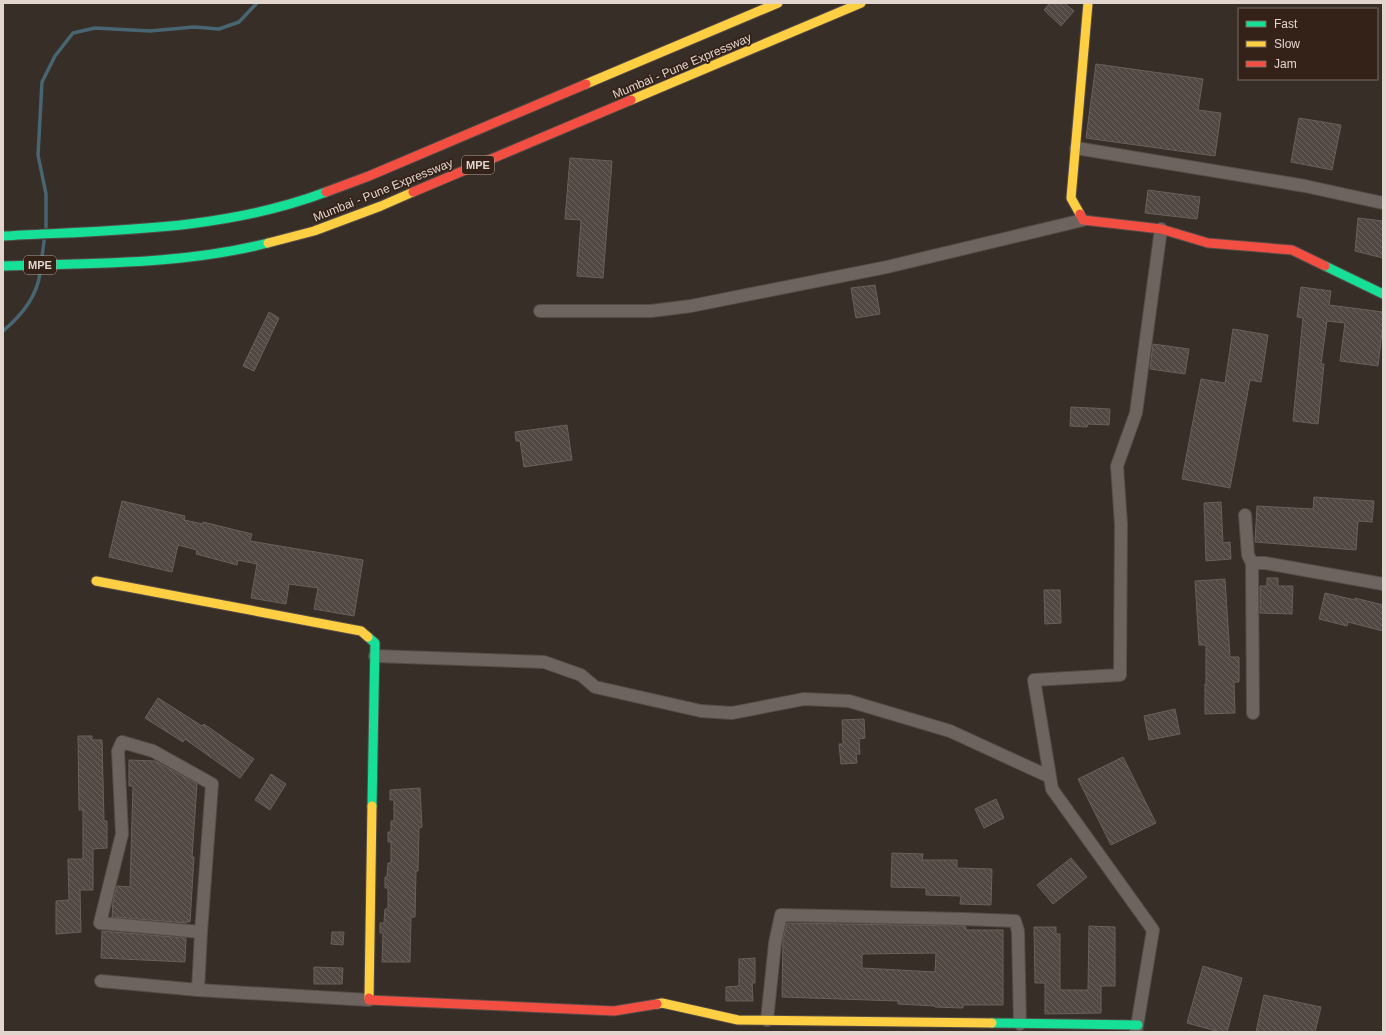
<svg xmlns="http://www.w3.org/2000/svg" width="1386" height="1035" font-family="Helvetica,sans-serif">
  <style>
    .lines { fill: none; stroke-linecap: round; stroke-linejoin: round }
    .stream { stroke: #476672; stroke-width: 3.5 }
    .building { fill: url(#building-back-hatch); stroke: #69605b; fill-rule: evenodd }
    .street-casing { stroke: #554c47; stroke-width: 14 }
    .fast-casing { stroke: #554c47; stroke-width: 11 }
    .slow-casing { stroke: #554c47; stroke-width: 11 }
    .jam-casing { stroke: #554c47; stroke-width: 11 }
    .street { stroke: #6d645f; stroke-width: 12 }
    .fast { stroke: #16e098; stroke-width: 9 }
    .slow { stroke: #ffcf43; stroke-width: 9 }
    .jam { stroke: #f24e42; stroke-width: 9 }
    .labels { text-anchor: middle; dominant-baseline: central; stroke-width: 3.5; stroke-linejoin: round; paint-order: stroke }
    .shield { fill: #342218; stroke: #ae9f97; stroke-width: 1 }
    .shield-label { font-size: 11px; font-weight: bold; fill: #e2d5ce }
    .street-label { font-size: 12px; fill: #e2d5ce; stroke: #342218 }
  </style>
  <defs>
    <pattern id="building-back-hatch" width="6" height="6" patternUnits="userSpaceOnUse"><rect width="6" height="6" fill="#524843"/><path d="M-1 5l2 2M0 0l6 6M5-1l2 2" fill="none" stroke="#6b625d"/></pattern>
  </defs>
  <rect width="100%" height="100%" fill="#382e28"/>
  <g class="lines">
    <path class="stream" d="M46,227V194L38,155L42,82L55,56L73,33L95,28L150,31L194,27L219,29L239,22L257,3
      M42,257L44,241
      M3,331C21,316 37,297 40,273"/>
  </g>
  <path class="building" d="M1050,3H1064L1074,11L1061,26L1044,10Z
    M1096,64L1203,79L1198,110L1221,113L1215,156L1086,138Z
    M1299,118L1341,125L1332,170L1291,162Z
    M570,158L612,161L603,278L577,276L581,220L565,219Z
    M1148,190L1200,197L1197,219L1145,213Z
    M1358,218L1383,221V258L1355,251Z
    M875,285L880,314L856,318L851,288Z
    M1301,287L1331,291L1329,305L1383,312V323L1378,366L1340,361L1345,323L1327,321L1321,364H1324L1318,424L1293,421L1303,318L1297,317Z
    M269,312L279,318L254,371L243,366Z
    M1233,329L1268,335L1261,382L1250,380L1230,488L1182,479L1201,379L1225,383Z
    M1153,344L1189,349L1185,374L1150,369Z
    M1071,407L1110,409L1109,425L1088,424L1087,427L1070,426Z
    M567,425L572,460L524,467L520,441H516L515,432Z
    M1314,497L1374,501L1372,522L1358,521L1356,550L1255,542L1257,506L1313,509Z
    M122,501L185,516L184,520L203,524V522L252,534L250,541L363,560L354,616L314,609L318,588L289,584L286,604L251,598L257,564L238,560L237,565L196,554L197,550L178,545L172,572L109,557Z
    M1221,502L1223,543L1230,542L1231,559L1206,561L1204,503Z
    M1267,578H1278V586H1293L1292,614L1260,613V586H1267Z
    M1225,579L1230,657H1239V682H1234L1235,713L1205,714V684H1206V645H1199L1195,581Z
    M1044,590H1060L1061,623L1045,624Z
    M1325,593L1355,600V598L1383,605V631L1348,622L1347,626L1319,619Z
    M158,698L202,726L204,724L254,759L240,778L185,739L183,742L145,718Z
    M1175,709L1180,734L1149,740L1144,716Z
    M864,719L865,738L859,739L860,754H856L857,763L841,764L839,744H843L842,720Z
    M78,736H92V740H102L104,821H107V848L93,849V890H80L81,932L56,934V901L69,900L68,859H83V810H79Z
    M1123,757L1156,823L1111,845L1078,779Z
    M129,760L155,761L197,784L192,857H194L190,922L187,921V923L112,917L113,900L117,886L130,887L133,786H129Z
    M271,774L286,784L270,810L255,800Z
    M420,788L422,827L419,828L418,871H416L415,917H411L410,962H382L383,933H380V923H384L385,909H388V888H385V877H387L388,863H391V842H388V832H391V821H394V800H390V790Z
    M996,799L1004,818L984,828L975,809Z
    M892,853L923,854L922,860H957V868L992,869L991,905L960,904L961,896L926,895V888L891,887Z
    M1071,858L1087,877L1053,904L1037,885Z
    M787,923L964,926L966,927V930H1003V1005H963V1008L935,1007V1006L898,1004V1001L782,997L783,939ZM936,953L935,972L862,968V954Z
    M1089,926L1115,927V986H1101V1013L1045,1014V983H1035L1034,927H1056V934H1060V990H1088Z
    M102,931L186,938L185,962L101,958Z
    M332,932H344L343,945L331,944Z
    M755,958V983H752L753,1001H726V987L739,986V959Z
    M1203,966L1242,978L1227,1032H1220L1187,1023Z
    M314,967L343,968L342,984H314Z
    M1264,995L1321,1007L1315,1032H1256Z"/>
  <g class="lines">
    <g class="street-casing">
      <path id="street" d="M1076,148L1305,186L1383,203
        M540,311H651L691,306L887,267L1083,220
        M1245,515L1248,555L1252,563L1253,713
        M1252,563H1265L1383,584
        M375,656L544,662L581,675L595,687L701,711L732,713L804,699L849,701L950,731L1050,777
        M101,981L198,990L369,1000
        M198,990L201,932L212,784L153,751L122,742L118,751L122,834L100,923L201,932
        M767,1020L775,943L781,915L964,919L1015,921L1018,931L1020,1024
        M1136,1032L1153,930L1052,789L1034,680L1120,675L1121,524L1117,466L1136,413L1161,229"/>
    </g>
    <g class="fast-casing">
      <path id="fast" d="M3,236C112,230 223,231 326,192
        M3,266C91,263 182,265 268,243
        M1325,266L1383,294
        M368,637L375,643L372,806
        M992,1023L1138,1025"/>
    </g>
    <g class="slow-casing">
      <path id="slow" d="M586,84L778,3
        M631,100L861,3
        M1080,214L1071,198L1088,3
        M268,243L314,231L381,206L413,192
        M96,581L361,631L368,637
        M369,998L372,806
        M657,1004L662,1003L738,1020L992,1023"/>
    </g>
    <g class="jam-casing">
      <path id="jam" d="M326,192L369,176L586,84
        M413,192L631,100
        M1080,214L1083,220L1161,229L1208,243L1292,250L1325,266
        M369,998V1000L614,1011L657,1004"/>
    </g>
    <use href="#street" class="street"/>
    <use href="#fast" class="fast"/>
    <use href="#slow" class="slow"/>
    <use href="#jam" class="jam"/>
  </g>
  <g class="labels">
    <g class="shield">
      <rect x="462" y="156" width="32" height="18" rx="3"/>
      <rect x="24" y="256" width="32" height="18" rx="3"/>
    </g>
    <g class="shield-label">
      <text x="478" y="165">MPE</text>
      <text x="40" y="265">MPE</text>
    </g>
    <g class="street-label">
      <text transform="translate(682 66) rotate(-23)">Mumbai - Pune Expressway</text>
      <text transform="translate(383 190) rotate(-22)">Mumbai - Pune Expressway</text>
    </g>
  </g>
  <rect width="1386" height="1035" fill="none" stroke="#e2d5ce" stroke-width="8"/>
  <rect x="1238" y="8" width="140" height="72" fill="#342218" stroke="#7a6a61"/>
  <rect x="1246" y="21" width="20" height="6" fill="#16e098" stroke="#7a6a61"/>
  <text x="1274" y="28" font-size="12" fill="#e2d5ce">Fast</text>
  <rect x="1246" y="41" width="20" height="6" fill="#ffcf43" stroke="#7a6a61"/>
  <text x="1274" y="48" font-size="12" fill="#e2d5ce">Slow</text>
  <rect x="1246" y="61" width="20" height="6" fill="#f24e42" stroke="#7a6a61"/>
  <text x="1274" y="68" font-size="12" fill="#e2d5ce">Jam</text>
</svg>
